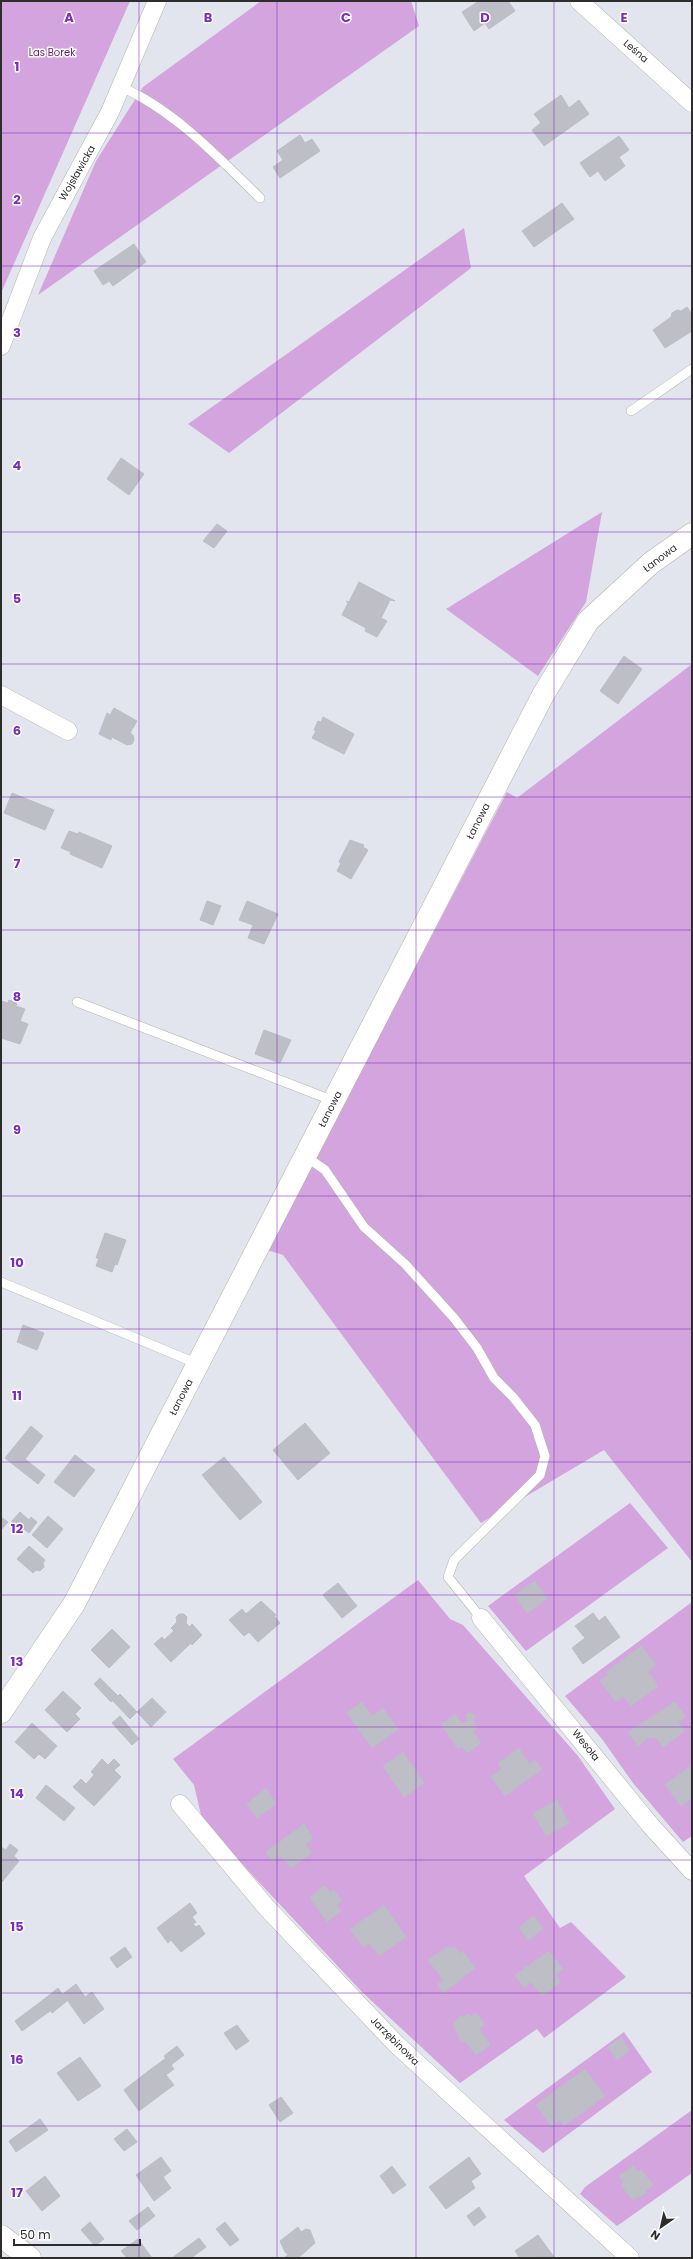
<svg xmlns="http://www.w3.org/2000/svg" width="693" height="2259" font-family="Poppins,sans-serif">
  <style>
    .green { fill: #d4a4de }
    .building { fill: #bdbec6; stroke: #bbbec9 }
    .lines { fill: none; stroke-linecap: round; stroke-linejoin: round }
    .lane-casing { stroke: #b4b4ab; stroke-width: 10 }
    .street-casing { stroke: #b4b4ab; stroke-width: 19 }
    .secondary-casing { stroke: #b4b4ab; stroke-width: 23 }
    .lane { stroke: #fff; stroke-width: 9 }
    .street { stroke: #fff; stroke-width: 18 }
    .secondary { stroke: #fff; stroke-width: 22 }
    .grid { fill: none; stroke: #7b2cbf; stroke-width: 1; stroke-opacity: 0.55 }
    .labels { text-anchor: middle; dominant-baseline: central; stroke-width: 3; stroke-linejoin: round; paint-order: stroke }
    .street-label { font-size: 10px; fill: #2d2d2d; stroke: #fff }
    .park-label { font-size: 10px; fill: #632265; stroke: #fff }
    .grid-label { font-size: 13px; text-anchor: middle; font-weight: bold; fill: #7b2cbf; stroke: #fff; stroke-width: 3; stroke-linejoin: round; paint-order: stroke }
  </style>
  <rect width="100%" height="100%" fill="#e2e5ed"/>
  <path class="green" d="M1,1H130L1,293Z
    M261,1H411L419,26L38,295L96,161L143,87Z
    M464,228L471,268L229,453L188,424Z
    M602,512L586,602L538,676L446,609Z
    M692,664V1562L604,1450L481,1523L283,1255L267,1250L507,792L517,798Z
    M630,1503L668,1548L526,1651L488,1606Z
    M418,1580L450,1619L463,1625L578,1756L615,1809L524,1876L560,1928L571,1922L626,1977L544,2038L537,2029L460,2083L362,1992L239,1861L201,1815L194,1785L173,1759Z
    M692,1602V1836L683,1842L633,1783L602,1739L565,1696Z
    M624,2032L652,2072L543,2153L504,2120Z
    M692,2110V2173L617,2226L580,2194L585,2187Z"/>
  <path class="building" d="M479,1H508L515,11L489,29L485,23L474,31L462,12Z
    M561,95L569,108L579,100L589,114L544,146L532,130L541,123L534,114Z
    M300,135L305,143L312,139L320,151L280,178L273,167L283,160L277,151Z
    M619,136L629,150L619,157L625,166L605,181L598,171L590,177L580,163Z
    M562,203L574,219L534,247L522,231Z
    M134,244L146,262L113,286L109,281L103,285L94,271Z
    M687,307L692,314V331L665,348L653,330L671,317L672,313L677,310L681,311Z
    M121,458L144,474L129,495L107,479Z
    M217,524L227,531L214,548L203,541Z
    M359,582L395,601L390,600L381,618L387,621L377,637L365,631L366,628L342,615L348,603L346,601L349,602Z
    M624,656L642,669L618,704L600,691Z
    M114,708L137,721L130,733L133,735L134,740L132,744L127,745L112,737L111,740L99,734L107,713L110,715Z
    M323,717L354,734L344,754L312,738L316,731L314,730L318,721L321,722Z
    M12,793L54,810L45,830L4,813Z
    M69,831L78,834L79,832L112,846L102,868L70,854L71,852L61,848Z
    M350,840L364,845L363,847L368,850L351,879L337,871L341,863L339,862Z
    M207,901L221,906L213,925L200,920Z
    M247,901L278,914L264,944L248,938L253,925L239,920Z
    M9,1000L17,1003L16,1006L25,1009L20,1021L28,1024L20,1044L1,1038V1001L8,1003Z
    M264,1030L291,1040L280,1063L255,1054Z
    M105,1233L126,1240L117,1265L115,1264L112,1272L96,1266L99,1258H96Z
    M23,1325L44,1333L37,1350L17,1342Z
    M305,1423L330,1453L298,1480L273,1450Z
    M31,1426L43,1436L25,1459L45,1475L38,1484L5,1458Z
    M75,1455L95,1470L74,1497L54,1482Z
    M224,1457L243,1479L221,1498L202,1475Z
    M243,1479L262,1502L240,1520L221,1498Z
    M20,1512L29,1520L31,1517L37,1522L29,1533L20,1526L18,1528L11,1522Z
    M48,1516L63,1529L47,1548L32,1535Z
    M1,1517L8,1522L1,1530Z
    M29,1546L45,1560L43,1563L44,1567L40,1571L36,1570L33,1573L17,1559Z
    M535,1581L547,1599L527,1613L515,1595Z
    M338,1583L357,1606L342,1618L323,1595Z
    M261,1601L276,1615L274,1616L280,1623L258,1642L249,1632L244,1636L229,1620L242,1609L246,1614Z
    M593,1613L599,1621L605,1616L620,1637L583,1664L572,1648L585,1638L575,1626Z
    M179,1614H184L187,1617L186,1623L190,1627L192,1624L202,1635L192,1645L191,1643L171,1662L154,1644L162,1637L164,1640L174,1631L171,1628L177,1622L176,1617Z
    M112,1629L130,1647L109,1668L91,1650Z
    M641,1646L656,1665L648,1671L658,1686L631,1706L606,1672Z
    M608,1675L624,1696L616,1702L600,1681Z
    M100,1678L118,1696L111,1702L94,1684Z
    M63,1691L81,1708L75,1714L80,1719L67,1732L45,1710Z
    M120,1694L137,1712L130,1719L113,1701Z
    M152,1698L166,1712L151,1727L137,1712Z
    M362,1702L372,1716L383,1708L398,1729L372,1748L347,1713Z
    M675,1702L686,1717L678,1722L685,1731L663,1747L656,1738L649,1737L638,1746L628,1732Z
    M469,1712L476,1716L473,1722L477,1728L473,1731L481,1743L467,1753L462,1746L458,1749L441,1725L455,1714L462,1724L467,1721L466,1715Z
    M120,1716L139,1739L132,1745L112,1723Z
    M32,1723L57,1746L45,1759L39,1754L34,1759L15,1742Z
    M519,1748L529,1764L535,1760L542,1769L505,1796L491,1777L502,1769L498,1763Z
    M403,1752L424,1783L404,1797L383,1766Z
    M102,1759L108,1765L114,1759L120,1765L114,1770L121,1777L110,1789L91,1772Z
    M692,1765V1798L681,1806L665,1785Z
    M94,1775L110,1789L94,1806L73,1787L81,1779L86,1784Z
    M46,1785L75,1808L64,1821L36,1798Z
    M266,1788L276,1804L257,1818L247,1804Z
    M557,1800L569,1823L546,1836L533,1813Z
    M304,1824L313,1838L305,1844L312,1853L291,1868L281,1856L273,1862L266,1852Z
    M10,1844L18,1850L14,1856L19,1861L2,1882L1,1847L6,1850Z
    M322,1887H326L330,1893L334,1890L342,1901L336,1905L341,1911L327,1922L310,1898Z
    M190,1903L197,1913L192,1917L196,1922L193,1924L196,1927L199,1925L205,1934L181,1952L171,1940L168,1943L157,1928Z
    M384,1905L406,1937L379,1956L369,1943L363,1947L350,1929Z
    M534,1916L543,1929L528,1940L519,1927Z
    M125,1947L132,1957L117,1968L110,1958Z
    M447,1947L456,1948L460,1954L463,1951L475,1968L443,1993L437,1984L443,1980L428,1960Z
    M549,1951L563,1969L556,1974L561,1982L542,1996L531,1982L524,1987L515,1975Z
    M76,1984L97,2014L84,2024L63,1994Z
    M58,1988L67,2001L52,2013L43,2000Z
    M92,1992L104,2009L97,2014L85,1997Z
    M43,2000L50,2011L22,2031L15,2021Z
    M476,2013L485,2025L479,2029L490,2045L476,2055L464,2040L461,2042L453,2024L461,2015L464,2017L468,2014L471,2017Z
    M237,2025L249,2041L236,2050L224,2033Z
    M621,2037L630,2050L617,2060L608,2047Z
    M177,2046L184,2055L171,2065L164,2056Z
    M80,2057L101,2086L78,2101L57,2073Z
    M166,2058L174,2069L166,2075L158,2064Z
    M158,2064L166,2075L159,2080L151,2069Z
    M151,2069L167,2090L139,2111L124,2090Z
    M585,2069L605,2096L564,2126L560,2120L551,2126L536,2105Z
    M166,2075L174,2085L167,2090L159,2080Z
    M281,2097L293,2113L280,2122L269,2105Z
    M40,2119L48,2130L16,2152L9,2141Z
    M127,2129L137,2142L124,2151L114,2139Z
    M161,2157L171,2171L163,2177L171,2188L154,2201L136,2175Z
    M469,2157L481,2174L471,2181L475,2188L446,2209L429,2187Z
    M392,2166L406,2185L393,2194L380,2176Z
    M633,2166L638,2172L641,2169L653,2185L645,2191L647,2193L632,2200L621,2185L624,2182L619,2176Z
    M45,2176L60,2196L42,2211L26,2191Z
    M148,2207L155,2216L137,2230L129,2221Z
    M479,2207L486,2217L474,2226L467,2216Z
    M90,2222L104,2239L95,2246L81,2230Z
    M225,2222L239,2240L230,2246L216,2229Z
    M298,2227L301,2232L306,2229L310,2230L315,2243L298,2258H292L285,2252L280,2241Z
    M538,2235L554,2257L520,2258L515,2251Z
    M199,2238L206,2247L191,2258H172Z
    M138,2239L152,2258H127L121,2251Z
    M289,2254L292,2258H284Z"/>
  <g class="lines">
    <g class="lane-casing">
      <path id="lane" d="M121,87C174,110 218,157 260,198
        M631,411L692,369
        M77,1002L334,1101
        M305,1156L325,1170L364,1227L405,1264L454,1318L477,1348L494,1378L513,1397L535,1425L545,1456L540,1475L454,1560L448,1577L481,1618
        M1,1282L198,1364"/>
    </g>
    <g class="street-casing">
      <path id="street" d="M579,1L692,103
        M1,346L42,238L110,112L157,1
        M1,695L68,731
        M481,1618L651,1826L692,1871
        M180,1804L266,1907L396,2044L630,2258"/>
    </g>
    <g class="secondary-casing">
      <path id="secondary" d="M1,1712L74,1604L543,695L588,621L651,563L692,534
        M1,2236L30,2258"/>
    </g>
    <use href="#lane" class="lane"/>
    <use href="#street" class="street"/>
    <use href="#secondary" class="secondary"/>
  </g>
  <path class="grid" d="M139,1V2258M277,1V2258M416,1V2258M554,1V2258M1,133H692M1,266H692M1,399H692M1,532H692M1,664H692M1,797H692M1,930H692M1,1063H692M1,1196H692M1,1329H692M1,1462H692M1,1595H692M1,1727H692M1,1860H692M1,1993H692M1,2126H692"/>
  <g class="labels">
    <g class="street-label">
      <text transform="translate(636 51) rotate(41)">Leśna</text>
      <text transform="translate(77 173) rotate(-60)">Wojsławicka</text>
      <text transform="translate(660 558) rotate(-37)">Łanowa</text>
      <text transform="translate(478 821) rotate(-63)">Łanowa</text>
      <text transform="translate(330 1109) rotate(-63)">Łanowa</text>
      <text transform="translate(181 1397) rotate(-63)">Łanowa</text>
      <text transform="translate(586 1745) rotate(51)">Wesoła</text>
      <text transform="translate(395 2041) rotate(45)">Jarzębinowa</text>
    </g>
    <g class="park-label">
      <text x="52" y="52">Las Borek</text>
    </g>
  </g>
  <g class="grid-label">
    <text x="69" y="22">A</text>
    <text x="208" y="22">B</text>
    <text x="346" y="22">C</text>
    <text x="485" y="22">D</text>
    <text x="624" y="22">E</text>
    <text x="17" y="71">1</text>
    <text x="17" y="204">2</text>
    <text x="17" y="337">3</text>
    <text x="17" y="470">4</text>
    <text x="17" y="603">5</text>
    <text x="17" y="735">6</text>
    <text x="17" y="868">7</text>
    <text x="17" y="1001">8</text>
    <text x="17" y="1134">9</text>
    <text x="17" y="1267">10</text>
    <text x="17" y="1400">11</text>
    <text x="17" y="1533">12</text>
    <text x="17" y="1666">13</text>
    <text x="17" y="1798">14</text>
    <text x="17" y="1931">15</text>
    <text x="17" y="2064">16</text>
    <text x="17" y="2197">17</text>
  </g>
  <rect width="693" height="2259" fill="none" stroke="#2d2d2d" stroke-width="4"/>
  <g transform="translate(661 2227) rotate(214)" stroke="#ffffff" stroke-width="3" paint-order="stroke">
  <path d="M0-3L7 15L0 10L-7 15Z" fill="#2d2d2d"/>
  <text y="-6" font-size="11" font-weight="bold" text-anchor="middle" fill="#2d2d2d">N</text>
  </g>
  <path d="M14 2239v6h126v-6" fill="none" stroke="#2d2d2d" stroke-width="2"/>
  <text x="20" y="2239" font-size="12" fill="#2d2d2d" stroke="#ffffff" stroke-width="3" paint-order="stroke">50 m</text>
</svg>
